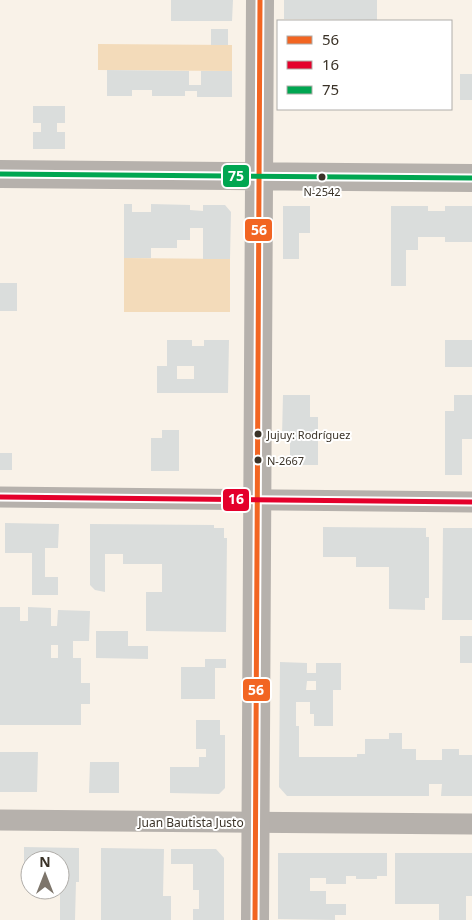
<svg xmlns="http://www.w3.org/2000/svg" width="472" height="920" font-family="'Noto Sans',sans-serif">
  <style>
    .green { fill: #f3dbba }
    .building { fill: #dadddc; fill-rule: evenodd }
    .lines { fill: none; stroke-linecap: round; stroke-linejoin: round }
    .minor { stroke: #b6b1ac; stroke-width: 21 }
    .tertiary { stroke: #b6b1ac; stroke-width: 28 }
    .bus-1-casing { stroke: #fff; stroke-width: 9 }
    .bus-2-casing { stroke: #fff; stroke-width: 9 }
    .bus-3-casing { stroke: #fff; stroke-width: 9 }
    .bus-1 { stroke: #f26522; stroke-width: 5 }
    .bus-2 { stroke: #e4002b; stroke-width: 5 }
    .bus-3 { stroke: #00a651; stroke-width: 5 }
    .bus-dot { fill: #3a3227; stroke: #fff; stroke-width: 2 }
    .labels { text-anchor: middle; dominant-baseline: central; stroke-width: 4; stroke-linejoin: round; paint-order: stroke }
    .bus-label { font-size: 11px; fill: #3a3227; stroke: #fff; text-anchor: start }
    .street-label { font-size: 12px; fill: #3a3227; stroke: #fff }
    .line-badge { stroke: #fff; stroke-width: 2 }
    .badge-label { font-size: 14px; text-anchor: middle; font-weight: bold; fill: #fff }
  </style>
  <rect width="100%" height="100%" fill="#f9f2e8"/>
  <path class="green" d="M98,44L232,45V71L98,70Z
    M124,258L230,259V312H124Z"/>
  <path class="building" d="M171,0H233L232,21H171Z
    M284,0H377V20L284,19Z
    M211,29H228V45H211Z
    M107,70L189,71V85H201V71H232V97H197V91H185V96H152V90H132V96H107Z
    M460,74H472V100H460Z
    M33,106H65V123H57V132H65V149H33V132H41V123H33Z
    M124,204H132V212H151V204L190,205V210L203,211V205H225L231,212L230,259H203V228H190V240H177V248H151V258H124Z
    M283,206H310V233H299V259H283Z
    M391,206H428V211H445V206H472V242H445V237H418V250H406V286H391Z
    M0,283H17V311H0Z
    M167,340H192V346H204V340H229L228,393H157V366H167ZM177,366H194V379H177Z
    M445,340H472V367H445Z
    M283,395H310V417H318V465H290V436H282Z
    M454,395H472V439H462V475H445V411H454Z
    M162,430H179V471H151V438H162Z
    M0,453H12V470H0Z
    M5,523L59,524L58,548H45V577H58V595H32V553H5Z
    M90,524L214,525V528H224V538H227L226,632L146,631V592H162V564H123V554H105V592L95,590L90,585Z
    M323,527L426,528V537H429V598H425V610L389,609V567H356V557H323Z
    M443,528H472V620H442Z
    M0,607H20V621H28V607L51,608V626H57L58,610L90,611L89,641H73V658H81V683H90V704H81V725H0ZM51,645H58V658H51Z
    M96,631H128V646H148V659L96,658Z
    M460,636H472V663H460Z
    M205,659H226V668H215V699H181V667H205Z
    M280,662L307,663V673H316V663H341V690H333V726H314V714H310V702H296V726H299V757H357V754H365V739H389V733H402V749H416V760H442V749H459V755H472V796H441L442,784H429V796H287L279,787ZM307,681H316V690H306Z
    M196,720H220V735H225V788L219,794L170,793V767H199V757H206V749H196Z
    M0,752H38L37,792H0Z
    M90,762H119V793H89Z
    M24,847L79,848V882H76L75,920H60V860H30V870H24Z
    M101,848L164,849L163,896H171V920H101Z
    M171,849H216L224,858V920H193V909H199V890H193V864H171Z
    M278,853H387V876H377V879H356V876H346V884H326V878H310V891H326V904H346V915H335V920L278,919Z
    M395,853H472V896H466V920H439V904H395Z"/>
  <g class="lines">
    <path class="minor" d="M0,497L472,502
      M0,820L472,824"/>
    <path class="tertiary" d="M0,174L472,178
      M255,920L260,0"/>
    <g class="bus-1-casing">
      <path id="bus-1" d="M255,920L260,0"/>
    </g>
    <g class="bus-2-casing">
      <path id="bus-2" d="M0,497L472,502"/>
    </g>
    <g class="bus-3-casing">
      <path id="bus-3" d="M0,174L472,178"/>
    </g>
    <use href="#bus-1" class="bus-1"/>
    <use href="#bus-2" class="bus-2"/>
    <use href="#bus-3" class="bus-3"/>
  </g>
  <g class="bus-dot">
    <circle cx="322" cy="177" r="4.5"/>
    <circle cx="258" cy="434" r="4.5"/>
    <circle cx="258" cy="460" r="4.5"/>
  </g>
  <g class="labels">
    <g class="bus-label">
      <text x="322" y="191" text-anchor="middle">N-2542</text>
      <text x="267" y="434">Jujuy: Rodríguez</text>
      <text x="267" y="460">N-2667</text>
    </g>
    <g class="street-label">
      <text x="191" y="822">Juan Bautista Justo</text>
    </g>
  </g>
  <g class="line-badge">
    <rect x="222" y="164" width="28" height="24" rx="5" fill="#00a651"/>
    <rect x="244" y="218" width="29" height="24" rx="5" fill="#f26522"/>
    <rect x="222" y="488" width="28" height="24" rx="5" fill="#e4002b"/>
    <rect x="242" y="678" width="29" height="24" rx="5" fill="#f26522"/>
  </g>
  <g class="badge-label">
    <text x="236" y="181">75</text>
    <text x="259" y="235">56</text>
    <text x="236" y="504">16</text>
    <text x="256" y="695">56</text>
  </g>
  <rect x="277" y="20" width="175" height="90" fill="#ffffff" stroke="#b0ada9"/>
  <rect x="287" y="36" width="25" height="8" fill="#f26522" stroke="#b0ada9"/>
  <text x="322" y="45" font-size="15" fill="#3a3227">56</text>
  <rect x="287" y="61" width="25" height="8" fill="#e4002b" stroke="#b0ada9"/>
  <text x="322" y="70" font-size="15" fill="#3a3227">16</text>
  <rect x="287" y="86" width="25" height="8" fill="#00a651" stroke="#b0ada9"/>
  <text x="322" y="95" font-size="15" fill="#3a3227">75</text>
  <g transform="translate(45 875)"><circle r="24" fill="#ffffff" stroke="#b0ada9"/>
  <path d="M0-4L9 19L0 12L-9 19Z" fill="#7d756b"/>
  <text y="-8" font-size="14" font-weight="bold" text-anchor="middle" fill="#3a3227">N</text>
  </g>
</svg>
